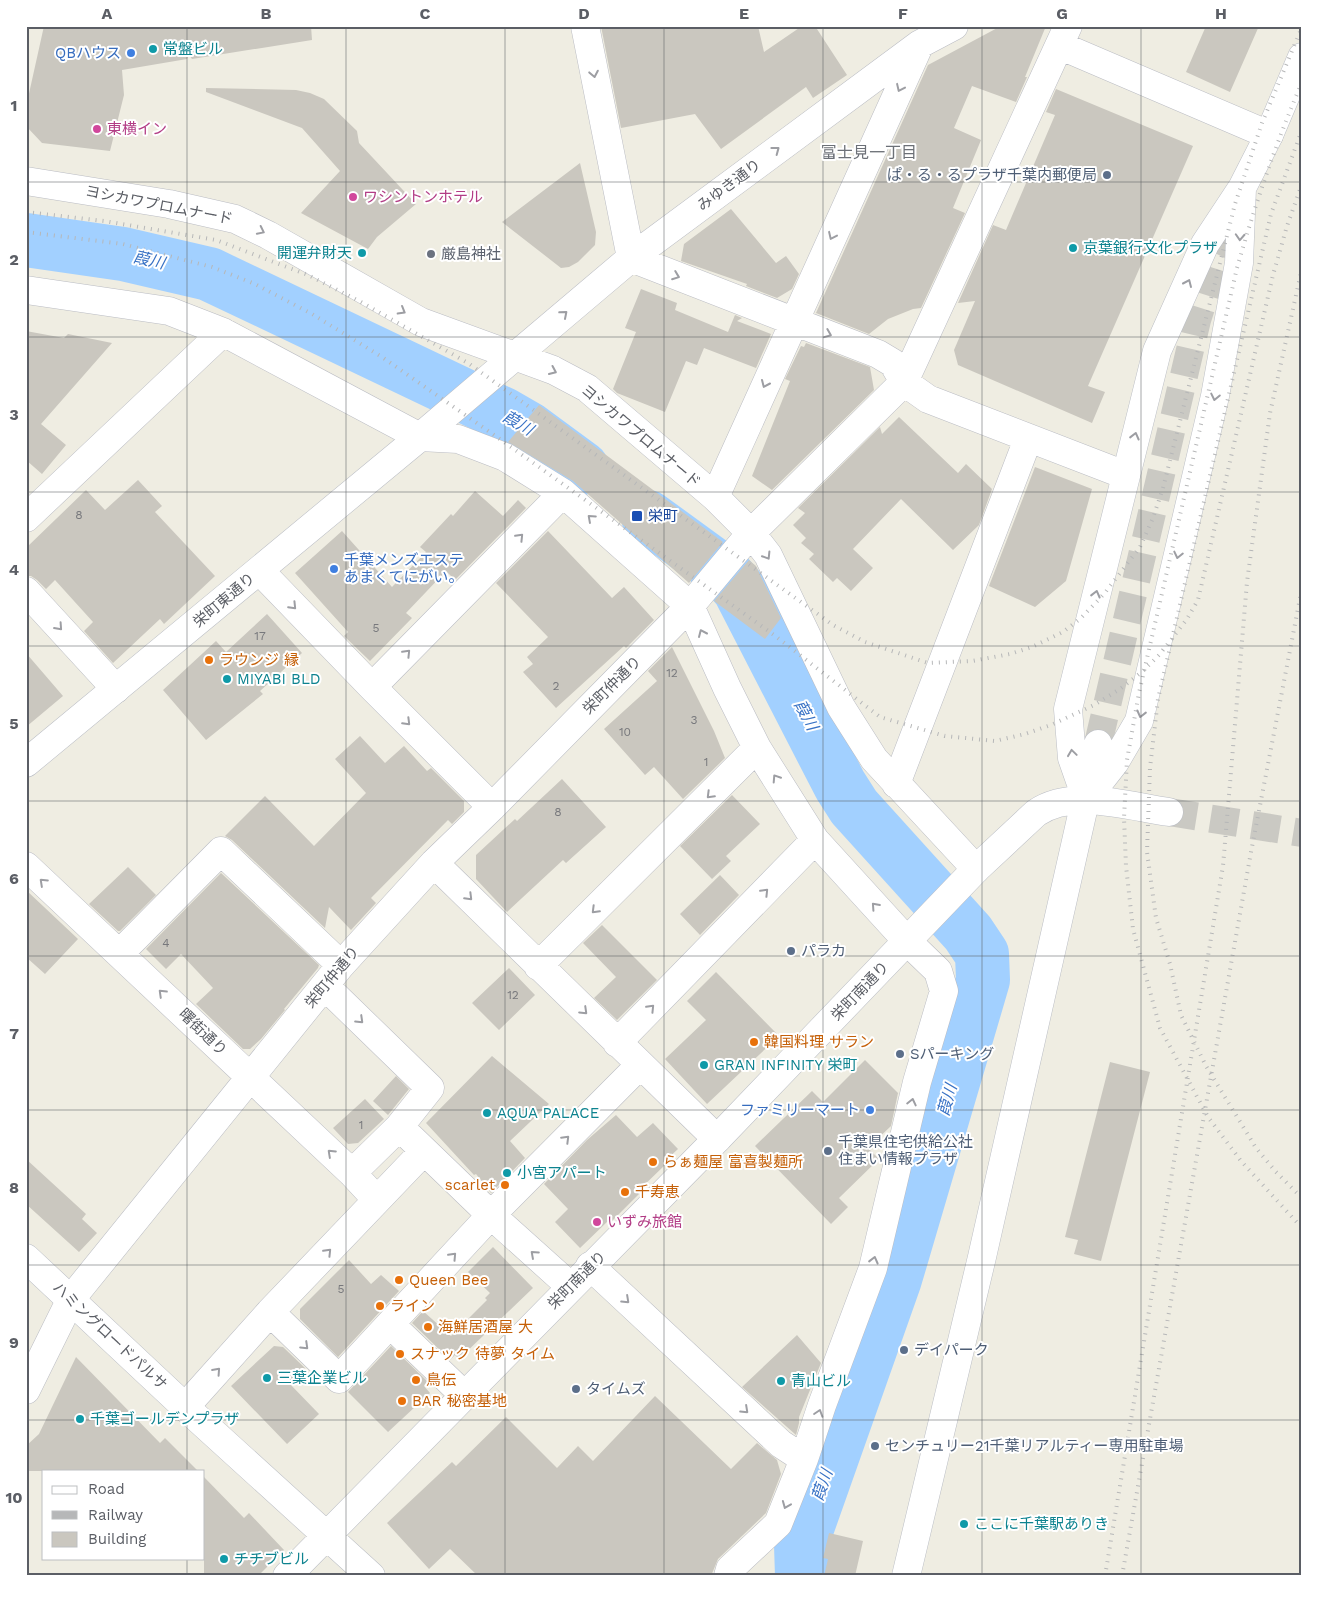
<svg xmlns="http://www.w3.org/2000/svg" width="1328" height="1602" font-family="'Work Sans','Noto Sans JP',sans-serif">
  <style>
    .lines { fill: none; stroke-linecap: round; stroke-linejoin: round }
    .river { stroke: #a2d0ff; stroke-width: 54 }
    .building { fill: #cac7bf }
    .secondary-tunnel { stroke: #cac9c3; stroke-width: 28; stroke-dasharray: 28 14; stroke-linecap: butt }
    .street-casing { stroke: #babcc3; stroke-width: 29 }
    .secondary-casing { stroke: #bbbec5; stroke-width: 29 }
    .street { stroke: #fff; stroke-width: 28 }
    .secondary { stroke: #fff; stroke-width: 28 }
    .rail { stroke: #b6b7b8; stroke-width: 4; stroke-dasharray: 1 6; stroke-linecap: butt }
    .oneway { stroke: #9d9ea3 }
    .grid { fill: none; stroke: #5b5e65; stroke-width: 1; stroke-opacity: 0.55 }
    .culture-dot { fill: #0f9aa8; stroke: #fff; stroke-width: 2 }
    .shop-dot { fill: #3f7fe0; stroke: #fff; stroke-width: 2 }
    .hotel-dot { fill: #d1479c; stroke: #fff; stroke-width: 2 }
    .service-dot { fill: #5c6f8a; stroke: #fff; stroke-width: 2 }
    .worship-dot { fill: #6b7280; stroke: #fff; stroke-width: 2 }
    .transit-dot { fill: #1a4fb4; stroke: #fff; stroke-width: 2 }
    .food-dot { fill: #e8710a; stroke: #fff; stroke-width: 2 }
    .labels { text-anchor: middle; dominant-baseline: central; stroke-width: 4; stroke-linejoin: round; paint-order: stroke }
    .number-label { font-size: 12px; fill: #77787c }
    .culture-label { font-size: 15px; fill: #0d838f; stroke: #fff; text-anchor: start }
    .shop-label { font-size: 15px; fill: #366cbe; stroke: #fff; text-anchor: end }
    .hotel-label { font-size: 15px; fill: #b23c85; stroke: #fff; text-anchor: start }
    .service-label { font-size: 15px; fill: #4e5e75; stroke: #fff; text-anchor: start }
    .street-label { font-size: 15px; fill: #5b5e65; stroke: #fff }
    .worship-label { font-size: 15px; fill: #5b616d; stroke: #fff; text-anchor: start }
    .transit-label { font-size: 15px; fill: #164399; stroke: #fff; text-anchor: start }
    .food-label { font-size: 15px; fill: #c56008; stroke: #fff; text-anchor: start }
    .neighbourhood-label { font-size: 16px; fill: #6c7077; stroke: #fff }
    .water-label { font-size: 16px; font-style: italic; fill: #3872c5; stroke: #fff }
    .neatline { fill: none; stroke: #5b5e65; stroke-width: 2 }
    .grid-label { font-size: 16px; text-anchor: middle; font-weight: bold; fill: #5b5e65 }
  </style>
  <rect width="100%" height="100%" fill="#efede2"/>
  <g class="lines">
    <path class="river" d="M26,240L123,254L209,274L503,414L529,429L582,468
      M648,517L725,573L739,589L840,785L854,807L968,933L982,954L983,980L895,1279L801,1545L802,1576"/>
  </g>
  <path class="building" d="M44,26H311L312,40L192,59L189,55L187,59L122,70L124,95L110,151L42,143L26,126V107Z
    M601,26H758L764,52L802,26H815L847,75L813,98L806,87L721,149L695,114L621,128Z
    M1001,26H1046L1025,77H1027L1016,102L972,86L954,128L981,140L953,208L965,213L921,308L913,309L888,319L869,334L816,313L928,65Z
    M1206,26H1259L1230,92L1186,72Z
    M206,88L296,90L310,93L324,99L357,131L359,143L416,204L377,237L368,249L301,213L340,171L302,128L206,92Z
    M1056,89L1193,146L1088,386L1105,392L1092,423L958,365L954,350L975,301L958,303L993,225L1006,230L1055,115L1046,112Z
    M580,163L596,232L595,245L578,262L569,267L561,268L502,222Z
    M731,209L776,263L786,256L799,274L792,289L777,298L746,286L747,284L681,261L684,244Z
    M641,289L677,303L675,310L728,332L735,315L742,318L737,321L771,334L756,368L704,348L697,365L686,361L665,412L617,393L613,389L636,332L625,328Z
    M26,331L64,338L68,334L112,343L41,424L66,445L42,474L26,460Z
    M806,343L870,367L874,390L772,490L752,476L790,381L785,379L801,346L804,347Z
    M539,405L723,542L689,583L573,481L508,442Z
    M899,417L958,473L966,464L992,489L979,525L953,550L901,499L853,549L873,568L851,591L837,578L833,582L809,559L814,554L801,543L806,538L793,525L805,513L798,508L880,427L882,434Z
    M1035,467L1092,489L1066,581L1035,607L989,586Z
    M138,480L162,506L155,512L215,576L164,624L160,619L113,663L84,631L93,622L55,580L46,589L37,580L31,576H26V548L86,490L105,510Z
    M475,491L503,516L518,500L526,508L455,580L446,571L406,613L412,618L370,661L344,636L348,632L295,573L342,531L392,587L426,552L420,547L451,514L453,516Z
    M548,531L612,598L624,587L654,620L626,648L624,646L556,708L523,672L533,664L527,657L548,637L496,583Z
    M749,560L756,566L781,618L765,639L714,601Z
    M267,614L302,653L260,691L263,694L206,740L163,690L216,641L226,652Z
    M672,647L714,731L725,758L683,799L654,767L645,775L604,729L657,681L648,671Z
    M26,653L63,696L26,727Z
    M360,736L385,763L404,746L427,771L431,768L464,801V812L452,824L448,820L371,898L376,903L351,930L329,907L325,928L232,840L225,836L265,796L314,846L366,793L335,759Z
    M562,779L606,827L566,863L563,860L507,912L476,879V855L515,819L517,821Z
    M732,795L760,824L726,856L731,861L712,879L680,846Z
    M128,867L156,895L120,931H118L89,904Z
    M221,873L319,965L318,968L284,1009L285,1010L261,1039L250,1049H243L196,1004L213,988L181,954L166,969L146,949Z
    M720,875L739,895L700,935L680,914Z
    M26,890L78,939L45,974L26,957Z
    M602,925L657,980L617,1020L594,998L616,977L583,943Z
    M509,968L535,995L499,1030L472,1003Z
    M716,972L779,1036L707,1104L665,1059L706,1020L687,1001Z
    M492,1056L549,1104L510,1141L525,1158L491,1193L476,1174L474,1175L426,1123Z
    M865,1060L898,1093L891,1126L868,1148L879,1159L839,1198L848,1207L831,1224L755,1146L812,1091L823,1102Z
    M1110,1062L1150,1072L1101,1261L1074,1254L1078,1240L1065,1237Z
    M396,1076L409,1089L388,1115L373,1101Z
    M365,1099L384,1119L358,1143L348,1144L333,1128Z
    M616,1115L637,1137L653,1123L678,1149L663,1163L665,1165L637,1192L639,1194L610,1223L608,1221L580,1248L555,1222L568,1209L544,1184L587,1140Z
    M26,1159L86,1214L82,1219L97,1233L79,1252L26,1204Z
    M493,1247L533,1288L459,1359L455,1355L450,1360L412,1323L423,1311L451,1336L487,1300L485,1298L490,1293L468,1272Z
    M349,1260L371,1284L381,1275L399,1291L338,1357L300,1319V1309Z
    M797,1335L821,1363L799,1417V1423L796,1435L742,1387Z
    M274,1346L283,1347L305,1368L289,1383L319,1414L287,1444L231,1386Z
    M391,1346L428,1382L424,1386L430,1393L388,1432L348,1392Z
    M76,1357L160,1443L165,1438L198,1471H26V1446L39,1434Z
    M655,1396L731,1469L757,1443L777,1460L781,1474L766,1513L718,1559L711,1576H478L450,1549L429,1569L387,1523L452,1462L456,1466L506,1417L557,1468L578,1446L593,1461Z
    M204,1477L244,1518L249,1513L284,1550L258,1576H204Z
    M829,1533L863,1541L855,1576H824L828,1559L823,1558Z"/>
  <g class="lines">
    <path class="secondary-tunnel" d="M1098,744L1197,320L1214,267L1241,209
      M1169,812L1302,833"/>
    <g class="street-casing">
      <path id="street" d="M585,26L631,258L878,354L893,363L904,382L928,399L1125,475
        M1061,46L1269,135
        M26,181L169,204L235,219L268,235L421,322L553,370L587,388L715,497L751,533L768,555L841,707L874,759L976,869
        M26,290L169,311L223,332L420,437L458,439L505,457L563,493L690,606L727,688L757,748L815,840L908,942L938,971L944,991L917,1082L873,1268L822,1405L804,1459L778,1524L730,1569L728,1576
        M514,357L631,258L920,44L954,26
        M715,497L919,46
        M26,518L223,332
        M260,571L372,687L492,807
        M26,591L116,689
        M372,687L563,493
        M896,784L1028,439
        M434,863L717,1139
        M26,866L352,1173L377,1200
        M120,953L221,851L341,965
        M538,966L757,748
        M325,986L430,1088L399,1127L352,1173
        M617,1043L815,840
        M410,1137L491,1215L570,1286
        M590,1266L781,1444L804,1459
        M270,1312L339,1379L491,1215L640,1065
        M390,1324L464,1395
        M26,1390L71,1299L341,965L434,863L492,807L690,606L751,533L904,382L1068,26
        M185,1407L270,1312L424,1151"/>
    </g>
    <g class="secondary-casing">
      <path id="secondary" d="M26,763L420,437L514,357
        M1090,794L1115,762L1139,721L1215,396L1239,263L1242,188
        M1086,798L1072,758L1068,709L1157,351L1205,244L1242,188L1269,135L1302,57
        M26,1258L185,1407L371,1576
        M287,1576L717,1139L976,869L1036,813C1073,788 1128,806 1169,812
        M906,1576L982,1257L1098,744"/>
    </g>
    <use href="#street" class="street"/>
    <use href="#secondary" class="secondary"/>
    <path class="rail" d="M1302,82C1276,143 1255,205 1237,268L1139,693L1127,760L1124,818L1126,866L1133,929L1160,1028L1208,1117L1241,1161L1302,1228
      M1302,130L1271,214L1158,699L1150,768L1147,852L1156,918L1170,964L1181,1015L1206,1066L1256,1148L1276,1172L1302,1198
      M26,212L104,221L216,240L308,275L361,302L468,363L833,625L865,642L928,663L972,661L1010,654L1032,647L1063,632L1081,618L1104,594L1140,547L1153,518L1163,488L1235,204L1262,123L1302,27
      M26,232L123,244L212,267L255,284L312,314L382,357L504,442L774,635L880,717L945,736L995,741L1025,734L1051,725L1094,705L1120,689L1143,671L1159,655L1174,636L1187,619L1198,600L1273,275L1287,226L1302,184
      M1105,1576L1223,866L1247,582L1270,413L1302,268
      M1122,1576L1251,852L1302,588"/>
  </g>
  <defs><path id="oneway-chevron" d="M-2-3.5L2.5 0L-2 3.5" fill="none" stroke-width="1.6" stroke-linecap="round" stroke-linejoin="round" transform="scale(1.25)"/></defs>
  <g class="oneway">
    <use href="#oneway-chevron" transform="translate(594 74) rotate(79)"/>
    <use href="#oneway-chevron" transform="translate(900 88) rotate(115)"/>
    <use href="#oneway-chevron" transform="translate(776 150) rotate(-37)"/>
    <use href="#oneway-chevron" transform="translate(261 231) rotate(26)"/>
    <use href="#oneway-chevron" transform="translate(832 236) rotate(115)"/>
    <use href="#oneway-chevron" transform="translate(1240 237) rotate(93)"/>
    <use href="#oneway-chevron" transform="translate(676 276) rotate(21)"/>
    <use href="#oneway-chevron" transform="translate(1188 283) rotate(-66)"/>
    <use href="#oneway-chevron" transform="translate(402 311) rotate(30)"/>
    <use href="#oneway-chevron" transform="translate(564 314) rotate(-41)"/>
    <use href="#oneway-chevron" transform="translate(828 334) rotate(22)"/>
    <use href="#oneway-chevron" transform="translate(553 371) rotate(24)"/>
    <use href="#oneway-chevron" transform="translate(765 384) rotate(114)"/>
    <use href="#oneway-chevron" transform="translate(1215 397) rotate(102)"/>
    <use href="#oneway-chevron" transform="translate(1135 436) rotate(-76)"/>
    <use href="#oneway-chevron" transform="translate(591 518) rotate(-138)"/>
    <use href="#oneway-chevron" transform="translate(520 537) rotate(-46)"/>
    <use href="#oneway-chevron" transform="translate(1178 555) rotate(103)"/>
    <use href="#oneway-chevron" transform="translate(767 556) rotate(58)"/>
    <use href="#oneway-chevron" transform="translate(1096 594) rotate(-76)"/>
    <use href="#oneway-chevron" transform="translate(293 606) rotate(46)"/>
    <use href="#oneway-chevron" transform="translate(59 627) rotate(48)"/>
    <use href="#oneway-chevron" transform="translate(702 633) rotate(-114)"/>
    <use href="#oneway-chevron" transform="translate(407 653) rotate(-46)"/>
    <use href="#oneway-chevron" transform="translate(1141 714) rotate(104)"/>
    <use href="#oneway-chevron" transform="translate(407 722) rotate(45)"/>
    <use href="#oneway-chevron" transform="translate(1072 753) rotate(-98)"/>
    <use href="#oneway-chevron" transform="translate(776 778) rotate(-123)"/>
    <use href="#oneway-chevron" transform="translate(710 795) rotate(135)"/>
    <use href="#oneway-chevron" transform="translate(43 882) rotate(-137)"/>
    <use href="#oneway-chevron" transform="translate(765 892) rotate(-46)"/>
    <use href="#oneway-chevron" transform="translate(469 897) rotate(45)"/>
    <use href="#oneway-chevron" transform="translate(875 906) rotate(-132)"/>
    <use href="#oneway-chevron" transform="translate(595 910) rotate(135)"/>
    <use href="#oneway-chevron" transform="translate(162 993) rotate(-136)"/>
    <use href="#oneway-chevron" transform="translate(651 1008) rotate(-46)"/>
    <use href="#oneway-chevron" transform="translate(584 1011) rotate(44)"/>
    <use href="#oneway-chevron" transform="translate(360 1020) rotate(44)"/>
    <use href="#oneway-chevron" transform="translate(912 1102) rotate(-77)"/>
    <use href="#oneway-chevron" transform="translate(566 1139) rotate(-45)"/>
    <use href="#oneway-chevron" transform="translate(331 1153) rotate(-137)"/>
    <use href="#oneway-chevron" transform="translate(328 1252) rotate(-46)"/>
    <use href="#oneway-chevron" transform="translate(534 1254) rotate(-138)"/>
    <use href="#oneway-chevron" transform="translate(453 1256) rotate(-47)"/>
    <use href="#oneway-chevron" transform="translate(874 1260) rotate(-76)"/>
    <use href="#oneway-chevron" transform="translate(626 1300) rotate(43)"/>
    <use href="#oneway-chevron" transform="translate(305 1346) rotate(44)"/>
    <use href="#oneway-chevron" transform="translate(217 1371) rotate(-48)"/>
    <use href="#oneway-chevron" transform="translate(745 1410) rotate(43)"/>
    <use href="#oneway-chevron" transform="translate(819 1413) rotate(-72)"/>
    <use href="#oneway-chevron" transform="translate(786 1505) rotate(112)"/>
  </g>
  <path class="grid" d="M187,26V1471M346,26V1576M505,26V1576M664,26V1576M823,26V1576M982,26V1576M1141,26V1576M26,182H1302M26,337H1302M26,492H1302M26,646H1302M26,801H1302M26,956H1302M26,1110H1302M26,1265H1302M26,1420H1302M187,1558V1576"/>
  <g class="culture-dot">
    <circle cx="153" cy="49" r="5"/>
    <circle cx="1073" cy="248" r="5"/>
    <circle cx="362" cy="253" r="5"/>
    <circle cx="227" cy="679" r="5"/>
    <circle cx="704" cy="1065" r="5"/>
    <circle cx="487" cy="1113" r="5"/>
    <circle cx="507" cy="1173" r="5"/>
    <circle cx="267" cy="1378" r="5"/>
    <circle cx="781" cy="1381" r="5"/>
    <circle cx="80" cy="1419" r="5"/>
    <circle cx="964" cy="1524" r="5"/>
    <circle cx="224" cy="1559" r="5"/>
  </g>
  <g class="shop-dot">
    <circle cx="131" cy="53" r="5"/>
    <circle cx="334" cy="569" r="5"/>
    <circle cx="870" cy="1110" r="5"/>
  </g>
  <g class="hotel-dot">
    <circle cx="97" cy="129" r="5"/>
    <circle cx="353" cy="197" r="5"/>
    <circle cx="597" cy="1222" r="5"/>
  </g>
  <g class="service-dot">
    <circle cx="1107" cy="175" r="5"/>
    <circle cx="791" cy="951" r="5"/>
    <circle cx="900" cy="1054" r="5"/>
    <circle cx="828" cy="1151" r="5"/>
    <circle cx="904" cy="1350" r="5"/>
    <circle cx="576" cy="1389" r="5"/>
    <circle cx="875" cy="1446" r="5"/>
  </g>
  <circle class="worship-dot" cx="431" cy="254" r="5"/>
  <rect class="transit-dot" x="631" y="510" width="12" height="12" rx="2.5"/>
  <g class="food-dot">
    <circle cx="209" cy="660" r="5"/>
    <circle cx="754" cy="1042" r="5"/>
    <circle cx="653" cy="1162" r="5"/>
    <circle cx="505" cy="1185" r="5"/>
    <circle cx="625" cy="1192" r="5"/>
    <circle cx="399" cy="1280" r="5"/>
    <circle cx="380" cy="1306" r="5"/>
    <circle cx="428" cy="1327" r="5"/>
    <circle cx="400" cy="1354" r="5"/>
    <circle cx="416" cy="1380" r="5"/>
    <circle cx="402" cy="1401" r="5"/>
  </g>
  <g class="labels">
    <g class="number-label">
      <text x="79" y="515">8</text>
      <text x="376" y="628">5</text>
      <text x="260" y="636">17</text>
      <text x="672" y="673">12</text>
      <text x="556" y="686">2</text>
      <text x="694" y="720">3</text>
      <text x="625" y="732">10</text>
      <text x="706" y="762">1</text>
      <text x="558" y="812">8</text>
      <text x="166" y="943">4</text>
      <text x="513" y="995">12</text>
      <text x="361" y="1125">1</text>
      <text x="341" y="1289">5</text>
    </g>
    <g class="culture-label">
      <text x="163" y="49">常盤ビル</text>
      <text x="1083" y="248">京葉銀行文化プラザ</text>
      <text x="352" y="253" text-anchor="end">開運弁財天</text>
      <text x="237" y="679">MIYABI BLD</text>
      <text x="714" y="1065">GRAN INFINITY 栄町</text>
      <text x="497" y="1113">AQUA PALACE</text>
      <text x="517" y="1173">小宮アパート</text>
      <text x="277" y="1378">三葉企業ビル</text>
      <text x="791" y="1381">青山ビル</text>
      <text x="90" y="1419">千葉ゴールデンプラザ</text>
      <text x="974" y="1524">ここに千葉駅ありき</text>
      <text x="234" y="1559">チチブビル</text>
    </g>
    <g class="shop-label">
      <text x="121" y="53">QBハウス</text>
      <text x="344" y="560" text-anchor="start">千葉メンズエステ<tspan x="344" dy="17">あまくてにがい。</tspan></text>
      <text x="860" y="1110">ファミリーマート</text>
    </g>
    <g class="hotel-label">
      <text x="107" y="129">東横イン</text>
      <text x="363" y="197">ワシントンホテル</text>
      <text x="607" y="1222">いずみ旅館</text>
    </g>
    <g class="service-label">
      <text x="1097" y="175" text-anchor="end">ぱ・る・るプラザ千葉内郵便局</text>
      <text x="801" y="951">パラカ</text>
      <text x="910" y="1054">Sパーキング</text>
      <text x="838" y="1142">千葉県住宅供給公社<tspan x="838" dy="17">住まい情報プラザ</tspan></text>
      <text x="914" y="1350">デイパーク</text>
      <text x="586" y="1389">タイムズ</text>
      <text x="885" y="1446">センチュリー21千葉リアルティー専用駐車場</text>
    </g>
    <g class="street-label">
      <text transform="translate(729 185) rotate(-37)">みゆき通り</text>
      <text transform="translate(159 205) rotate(11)">ヨシカワプロムナード</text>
      <text transform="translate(641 436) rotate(40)">ヨシカワプロムナード</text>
      <text transform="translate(224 600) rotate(-40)">栄町東通り</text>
      <text transform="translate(612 685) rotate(-45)">栄町仲通り</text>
      <text transform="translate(332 977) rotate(-50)">栄町仲通り</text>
      <text transform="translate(860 991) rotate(-46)">栄町南通り</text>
      <text transform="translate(203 1032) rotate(44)">曙街通り</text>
      <text transform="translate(577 1280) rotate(-45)">栄町南通り</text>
      <text transform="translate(110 1336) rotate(43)">ハミングロードパルサ</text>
    </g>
    <g class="worship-label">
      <text x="441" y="254">厳島神社</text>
    </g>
    <g class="transit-label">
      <text x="648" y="516">栄町</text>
    </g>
    <g class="food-label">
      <text x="219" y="660">ラウンジ 縁</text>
      <text x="764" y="1042">韓国料理 サラン</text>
      <text x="663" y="1162">らぁ麺屋 富喜製麺所</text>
      <text x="495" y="1185" text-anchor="end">scarlet</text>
      <text x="635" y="1192">千寿恵</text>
      <text x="409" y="1280">Queen Bee</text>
      <text x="390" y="1306">ライン</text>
      <text x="438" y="1327">海鮮居酒屋 大</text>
      <text x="410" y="1354">スナック 待夢 タイム</text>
      <text x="426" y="1380">鳥伝</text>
      <text x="412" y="1401">BAR 秘密基地</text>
    </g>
    <g class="neighbourhood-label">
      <text x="869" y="152">富士見一丁目</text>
    </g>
    <g class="water-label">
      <text transform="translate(149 260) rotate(13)">葭川</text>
      <text transform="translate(518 423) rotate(30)">葭川</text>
      <text transform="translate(806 715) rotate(62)">葭川</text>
      <text transform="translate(947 1100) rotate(-74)">葭川</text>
      <text transform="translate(822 1485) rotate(-71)">葭川</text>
    </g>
  </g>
  <rect width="1328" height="1602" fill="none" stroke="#ffffff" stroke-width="55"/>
  <rect x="42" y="1470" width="162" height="90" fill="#ffffff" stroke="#bdbfc1"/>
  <rect x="52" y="1486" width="25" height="8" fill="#ffffff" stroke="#bdbfc1"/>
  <text x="88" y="1494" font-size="15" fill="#5b5e65">Road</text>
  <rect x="52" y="1511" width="25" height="8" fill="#b6b7b8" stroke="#bdbfc1"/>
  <text x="88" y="1520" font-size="15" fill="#5b5e65">Railway</text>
  <rect x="52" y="1532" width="25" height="15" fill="#cac7bf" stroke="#bdbfc1"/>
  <text x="88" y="1544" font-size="15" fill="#5b5e65">Building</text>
  <rect x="28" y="28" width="1272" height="1546" class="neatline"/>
  <g class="grid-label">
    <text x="107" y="19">A</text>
    <text x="266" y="19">B</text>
    <text x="425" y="19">C</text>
    <text x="584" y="19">D</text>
    <text x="744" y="19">E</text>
    <text x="903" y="19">F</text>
    <text x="1062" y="19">G</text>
    <text x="1221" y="19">H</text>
    <text x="14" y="111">1</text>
    <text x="14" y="265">2</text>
    <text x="14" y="420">3</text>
    <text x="14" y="575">4</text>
    <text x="14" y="729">5</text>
    <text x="14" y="884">6</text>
    <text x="14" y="1039">7</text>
    <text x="14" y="1193">8</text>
    <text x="14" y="1348">9</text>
    <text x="14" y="1503">10</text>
  </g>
</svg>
